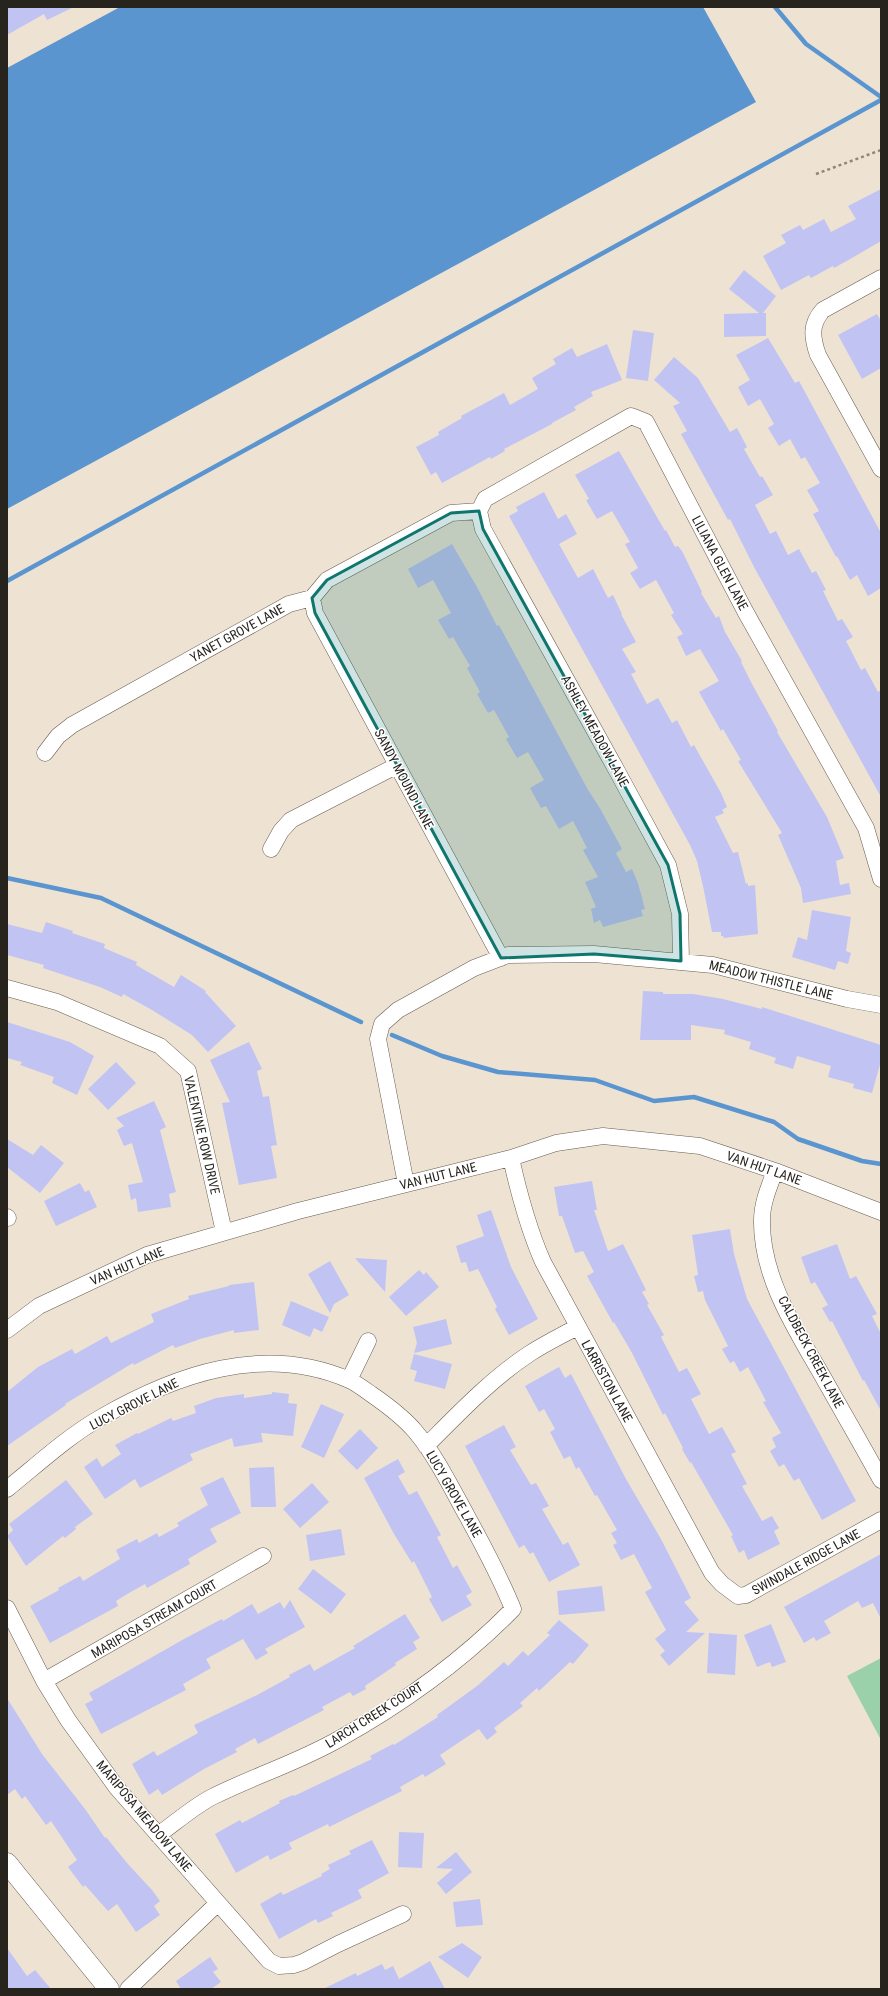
<svg xmlns="http://www.w3.org/2000/svg" width="888" height="1996" font-family="'Roboto Condensed',sans-serif">
  <style>
    .green { fill: #9ad1ab }
    .water { fill: #5b95d0 }
    .lines { fill: none; stroke-linecap: round; stroke-linejoin: round }
    .stream { stroke: #5b95d0; stroke-width: 4.5 }
    .building { fill: #c1c4f2 }
    .minor-casing { stroke: #665c4f; stroke-width: 17 }
    .tertiary-casing { stroke: #665c4f; stroke-width: 21 }
    .path { stroke: #8f877c; stroke-width: 2.5; stroke-dasharray: 3 3; stroke-linecap: butt }
    .minor { stroke: #fff; stroke-width: 16 }
    .tertiary { stroke: #fff; stroke-width: 20 }
    .marked { fill: #0f766e; fill-opacity: 0.2; stroke: #0f766e; stroke-width: 3; stroke-linejoin: round }
    .labels { text-anchor: middle; dominant-baseline: central; stroke-width: 3; stroke-linejoin: round; paint-order: stroke }
    .street-label { font-size: 13px; fill: #27231d; stroke: #fff }
  </style>
  <rect width="100%" height="100%" fill="#eee2d3"/>
  <path class="green" d="M881,1658V1740L847,1676Z"/>
  <path class="water" d="M120,7H703L756,102L7,509V68Z"/>
  <g class="lines">
    <path class="stream" d="M775,7L806,44L881,97
      M7,581L881,100
      M7,878L101,898L361,1022
      M392,1035L442,1056L498,1072L595,1080L654,1101L694,1097L774,1122L798,1139L862,1161L881,1164"/>
  </g>
  <path class="building" d="M7,7H74L47,20L44,14L7,35Z
    M881,189V241L852,258L834,268L833,266L811,278L809,275L781,290L763,256L786,243L781,235L800,225L803,230L824,219L831,232L856,219L848,206Z
    M744,270L776,296L763,313H766V336L724,337V314L759,313L729,289Z
    M877,314L881,321V368L862,379L838,335Z
    M633,330L654,333L648,381L626,378Z
    M768,338L795,383L799,381L881,533V588L868,596L857,575L850,580L837,556L836,557L813,514L819,511L807,490L820,483L805,457L801,459L790,439L779,446L768,428L774,424L760,399L748,406L738,387L750,380L736,355Z
    M607,344L622,380L591,392L593,396L574,407L576,410L552,423V424L504,449L505,451L491,459L490,457L442,483L436,472L431,475L416,447L439,435L438,432L462,418L461,416L504,393L510,405L538,389L532,378L556,364L553,359L572,348L577,357Z
    M674,357L698,378L730,432L737,428L747,447L744,449L760,477L762,476L773,495L755,505L770,534L776,531L788,555L799,549L812,573L816,571L826,590L823,591L838,621L842,619L853,637L846,641L861,670L865,668L878,692L881,690V797L754,567L730,519L728,520L681,434L687,431L673,406L680,403L654,380Z
    M619,451L665,531L666,530L675,547L678,546L682,551L702,592L701,593L716,618L719,616L725,632L742,661L741,662L752,684L778,731L777,732L827,817L844,858L836,861L840,885L849,883L851,894L803,903L801,888L778,835L782,833L738,761L741,760L723,729L721,731L699,692L719,681L700,649L686,656L677,637L683,634L671,615L674,613L656,580L640,589L630,573L638,568L625,544L630,542L612,511L597,519L586,500L589,499L575,475Z
    M544,492L558,519L566,514L577,534L559,544L578,578L593,569L608,598L613,595L622,614H621L636,642L622,649L636,672L631,674L647,704L658,698L672,723L677,720L691,747L694,745L721,793L727,807L722,810L724,813L715,817L733,853L738,852L746,884L748,883V886L755,885L758,934L724,938L723,936H721V932H712L703,886L697,861L690,845L509,516L518,511L516,507Z
    M452,544L477,587L497,626L499,625L507,640L587,788L601,810L622,849L616,853L626,872L632,869L638,883L645,909L641,910L643,916L603,927L600,920L594,923L591,909L596,907L585,882L598,877L583,850L587,848L573,821L559,829L546,806L541,808L530,788L544,780L528,752L517,758L506,739L509,737L494,710L488,713L477,694L480,692L467,668L470,666L453,637L449,639L438,620L451,613L433,580L418,588L408,569Z
    M812,910L851,917L846,951L851,953L848,964L838,961L835,970L792,957L798,937L807,940Z
    M46,922L73,931L72,933L105,944L104,948L137,962L136,965L174,987L181,975L206,991L205,992L236,1026L208,1052L192,1035L152,1010L123,994L122,997L100,987L43,968L44,965L7,955V924L42,933Z
    M643,991L663,992V994H693L723,999L762,1009V1007L881,1045V1061L872,1093L853,1088L854,1084L828,1077L831,1066L797,1056L793,1069L774,1063L776,1058L749,1049L751,1042L724,1034L725,1030L691,1025V1040H640Z
    M7,1022L70,1042L94,1056L77,1095L52,1083L54,1077L20,1065L22,1062L7,1058Z
    M249,1042L262,1069L257,1071L263,1097L269,1096L277,1145L271,1146L277,1178L239,1185L222,1103L230,1102L210,1060Z
    M116,1062L136,1083L108,1110L88,1089Z
    M154,1101L166,1127L160,1130L176,1192L169,1194L171,1207L138,1212L136,1198L131,1200L128,1185L143,1182L132,1143L124,1146L117,1130L124,1126L116,1118Z
    M7,1139L33,1155L41,1145L64,1163L40,1193L7,1167Z
    M592,1181L597,1210H594L608,1251L623,1244L646,1290L642,1292L649,1304L647,1305L664,1335L661,1337L679,1372L687,1368L701,1394L691,1399L709,1434L722,1427L736,1452L731,1454L747,1484L742,1486L762,1521L772,1516L779,1528L774,1531L780,1544L748,1560L744,1550L739,1553L731,1536L733,1535L691,1462L690,1463L682,1449L683,1448L665,1413L663,1415L632,1353L614,1322L613,1323L587,1276L594,1272L583,1251L575,1253L562,1216H559L554,1187Z
    M80,1183L85,1192L89,1190L97,1207L56,1226L44,1201Z
    M491,1210L511,1267L538,1319L509,1335L495,1309L497,1307L478,1269L469,1272L466,1262L461,1263L456,1246L484,1236L477,1215Z
    M730,1229L734,1254L747,1299L856,1501L822,1520L799,1478L794,1481L784,1464L779,1467L770,1451L776,1447L772,1438L781,1433L763,1402L766,1401L748,1367L740,1372L734,1361L730,1363L722,1349L728,1346L705,1300L703,1291L698,1292L694,1276L698,1275L692,1235Z
    M837,1244L850,1279L856,1276L877,1314L872,1316L881,1334V1411L864,1380L863,1381L832,1321L830,1322L822,1308L828,1305L815,1282L811,1284L801,1257Z
    M355,1258L387,1260L385,1292Z
    M330,1261L349,1295L334,1304L330,1313L308,1274Z
    M419,1270L424,1275L426,1272L439,1287L406,1316L389,1297Z
    M254,1282L259,1330L234,1333V1330L200,1339L175,1348L173,1345L134,1365L133,1363L65,1404L66,1405L7,1446V1392L38,1367L72,1349L75,1354L107,1336L111,1343L154,1322L151,1314L189,1299L188,1296L229,1286V1285Z
    M291,1301L329,1317L322,1332L314,1328L310,1337L282,1325Z
    M446,1319L452,1344L414,1353L417,1343L413,1327Z
    M414,1354L452,1364L445,1389L414,1381L417,1371L410,1369Z
    M559,1367L565,1378L571,1374L626,1479L661,1539L691,1598L684,1602L699,1620L686,1632L705,1633L669,1666L660,1655L665,1651L655,1639L666,1630L645,1592L652,1588L634,1554L621,1560L613,1545L617,1543L611,1533L617,1530L597,1495L595,1496L579,1467L576,1469L570,1456L564,1459L550,1432L555,1429L544,1409L539,1412L525,1386Z
    M272,1392L289,1394L288,1403L297,1404L293,1436L261,1433L263,1442L234,1447L232,1438L190,1454L193,1460L140,1488L135,1479L105,1499L84,1467L97,1458L102,1467L121,1454L115,1445L137,1433L138,1434L171,1418L173,1421L196,1413L194,1406L216,1398L244,1394V1398L272,1394Z
    M321,1404L344,1414L324,1458L301,1447Z
    M504,1425L516,1447L510,1450L531,1485L536,1483L549,1506L542,1509L563,1545L568,1542L580,1565L549,1582L533,1552L530,1554L524,1545L519,1548L465,1446Z
    M360,1429L378,1448L357,1470L338,1451Z
    M398,1459L405,1472L398,1476L409,1495L417,1491L441,1535L437,1537L453,1568L457,1565L472,1592L466,1596L472,1605L442,1622L429,1599L432,1597L414,1561L412,1563L394,1534L364,1478Z
    M274,1467L276,1507H251L249,1468Z
    M223,1477L241,1513L210,1529L217,1542L188,1559L190,1564L147,1588L145,1584L129,1593L116,1601L118,1606L50,1643L30,1606L59,1590L58,1588L80,1576L83,1581L120,1559L116,1550L137,1539L139,1543L157,1533L159,1537L179,1526L177,1523L208,1505L200,1488Z
    M66,1480L93,1514L75,1527L76,1529L65,1538L63,1536L26,1566L7,1536L13,1530L9,1524Z
    M312,1483L329,1502L300,1528L283,1509Z
    M341,1529L345,1555L310,1561L306,1535Z
    M881,1554V1619L873,1603L862,1608L858,1601L824,1621L831,1633L816,1641L814,1637L804,1643L784,1607Z
    M313,1569L346,1594L331,1614L298,1589Z
    M602,1586L605,1611L559,1615L557,1591Z
    M290,1600L305,1627L265,1649L268,1653L256,1660L243,1639L206,1659L211,1668L183,1684L186,1690L101,1734L85,1704L93,1700L89,1693L184,1639L222,1619L223,1621L252,1604L258,1614L280,1602L284,1609Z
    M405,1614L420,1638L413,1642L417,1649L395,1663L396,1665L365,1686L366,1689L353,1696L350,1692L322,1707L324,1710L258,1744L255,1738L235,1749L237,1752L204,1769L162,1795L158,1789L149,1795L132,1764L154,1751L157,1756L198,1733L194,1725L259,1694L290,1677L289,1675L310,1664L314,1671L355,1648L353,1646Z
    M559,1620L589,1645L573,1664L570,1662L539,1691L537,1688L520,1703L523,1706L494,1728L497,1732L487,1740L479,1729L440,1755L446,1764L425,1777L423,1774L400,1787L402,1791L329,1827L328,1824L289,1843L292,1849L270,1860L268,1855L236,1873L215,1834L240,1820L242,1823L280,1803L279,1801L293,1795L294,1796L372,1759L370,1756L393,1744L394,1745L438,1717L437,1715L477,1686L504,1662L508,1666L523,1651L528,1656L550,1635L547,1633Z
    M771,1624L786,1662L772,1667L770,1662L757,1667L744,1635Z
    M709,1633L737,1635L735,1675L707,1673Z
    M7,1698L42,1754L85,1809L105,1838L106,1837L127,1863L152,1890L160,1901L154,1906L160,1915L136,1932L117,1904L108,1911L85,1885L83,1887L68,1867L77,1860L51,1821L46,1825L25,1796L22,1799L15,1789L7,1795Z
    M399,1832L424,1833L422,1868L398,1867Z
    M372,1840L389,1873L358,1890L362,1898L331,1913L333,1916L318,1923L316,1919L279,1939L260,1904L281,1892L283,1895L322,1876L321,1874L330,1869L328,1865L351,1854L349,1851Z
    M456,1852L472,1872L446,1894L437,1883L453,1869L436,1868Z
    M480,1899L483,1925L456,1927L453,1902Z
    M462,1943L482,1957L468,1978L438,1957Z
    M7,1948L27,1976L35,1970L51,1989H7Z
    M210,1957L218,1969L213,1972L221,1982L211,1989H181L176,1981Z
    M430,1961L445,1989H323L356,1973L357,1976L382,1964L385,1970L393,1966L399,1979Z"/>
  <g class="lines">
    <g class="minor-casing">
      <path id="minor" d="M881,278L823,310C810,324 812,338 818,355L881,469
        M479,511L485,499L631,416L646,422L745,611L866,828L881,879
        M479,511L483,529L617,771L668,865L680,914L681,961
        M312,598L315,613L501,958
        M45,753L58,736L72,725L289,604L312,598L327,580L451,513L479,511
        M271,849L281,831L291,820L396,766
        M7,988L57,1002L160,1046L188,1071L224,1232
        M511,1158C519,1194 528,1228 543,1262L712,1573L722,1584L738,1596L746,1595L881,1520
        M775,1171C769,1187 762,1203 762,1220C761,1277 796,1330 823,1377C842,1411 862,1445 881,1480
        M406,1184L378,1039L382,1024L398,1010L474,968L508,955L594,954L713,965L847,999L881,1005
        M7,1217L8,1218
        M7,1330L39,1306L147,1255L298,1211L511,1158L556,1143L603,1136L700,1146L775,1171L881,1212
        M349,1380L368,1341
        M426,1446C458,1414 491,1379 529,1354C544,1344 561,1336 577,1327
        M7,1489C37,1465 67,1437 100,1418C176,1374 264,1343 349,1380C356,1383 364,1389 371,1394C387,1405 402,1416 415,1431C436,1456 451,1487 467,1516C484,1547 500,1577 513,1609C462,1661 402,1704 339,1739C299,1762 254,1776 212,1797C193,1807 175,1823 158,1835
        M7,1608L44,1681L68,1720L117,1788L269,1961L279,1966L294,1965L303,1962L338,1944L403,1914
        M44,1681L263,1556
        M128,1989L218,1903"/>
    </g>
    <g class="tertiary-casing">
      <path id="tertiary" d="M7,1863L109,1989"/>
    </g>
    <path class="path" d="M816,174L881,150"/>
    <use href="#minor" class="minor"/>
    <use href="#tertiary" class="tertiary"/>
  </g>
  <path class="marked" d="M479,511L483,529L668,865L680,914L681,961L594,954L501,958L315,613L312,598L327,580L451,513Z"/>
  <g class="labels">
    <g class="street-label">
      <text transform="translate(720 563) rotate(62)">LILIANA GLEN LANE</text>
      <text transform="translate(237 633) rotate(-29)">YANET GROVE LANE</text>
      <text transform="translate(595 731) rotate(61)">ASHLEY MEADOW LANE</text>
      <text transform="translate(404 779) rotate(62)">SANDY MOUND LANE</text>
      <text transform="translate(771 980) rotate(14)">MEADOW THISTLE LANE</text>
      <text transform="translate(202 1135) rotate(77)">VALENTINE ROW DRIVE</text>
      <text transform="translate(764 1168) rotate(19)">VAN HUT LANE</text>
      <text transform="translate(438 1176) rotate(-14)">VAN HUT LANE</text>
      <text transform="translate(127 1266) rotate(-23)">VAN HUT LANE</text>
      <text transform="translate(811 1352) rotate(62)">CALDBECK CREEK LANE</text>
      <text transform="translate(607 1381) rotate(61)">LARRISTON LANE</text>
      <text transform="translate(134 1404) rotate(-27)">LUCY GROVE LANE</text>
      <text transform="translate(454 1494) rotate(60)">LUCY GROVE LANE</text>
      <text transform="translate(806 1562) rotate(-29)">SWINDALE RIDGE LANE</text>
      <text transform="translate(154 1619) rotate(-30)">MARIPOSA STREAM COURT</text>
      <text transform="translate(374 1715) rotate(-32)">LARCH CREEK COURT</text>
      <text transform="translate(144 1816) rotate(50)">MARIPOSA MEADOW LANE</text>
    </g>
  </g>
  <rect width="888" height="1996" fill="none" stroke="#27231d" stroke-width="16"/>
</svg>
